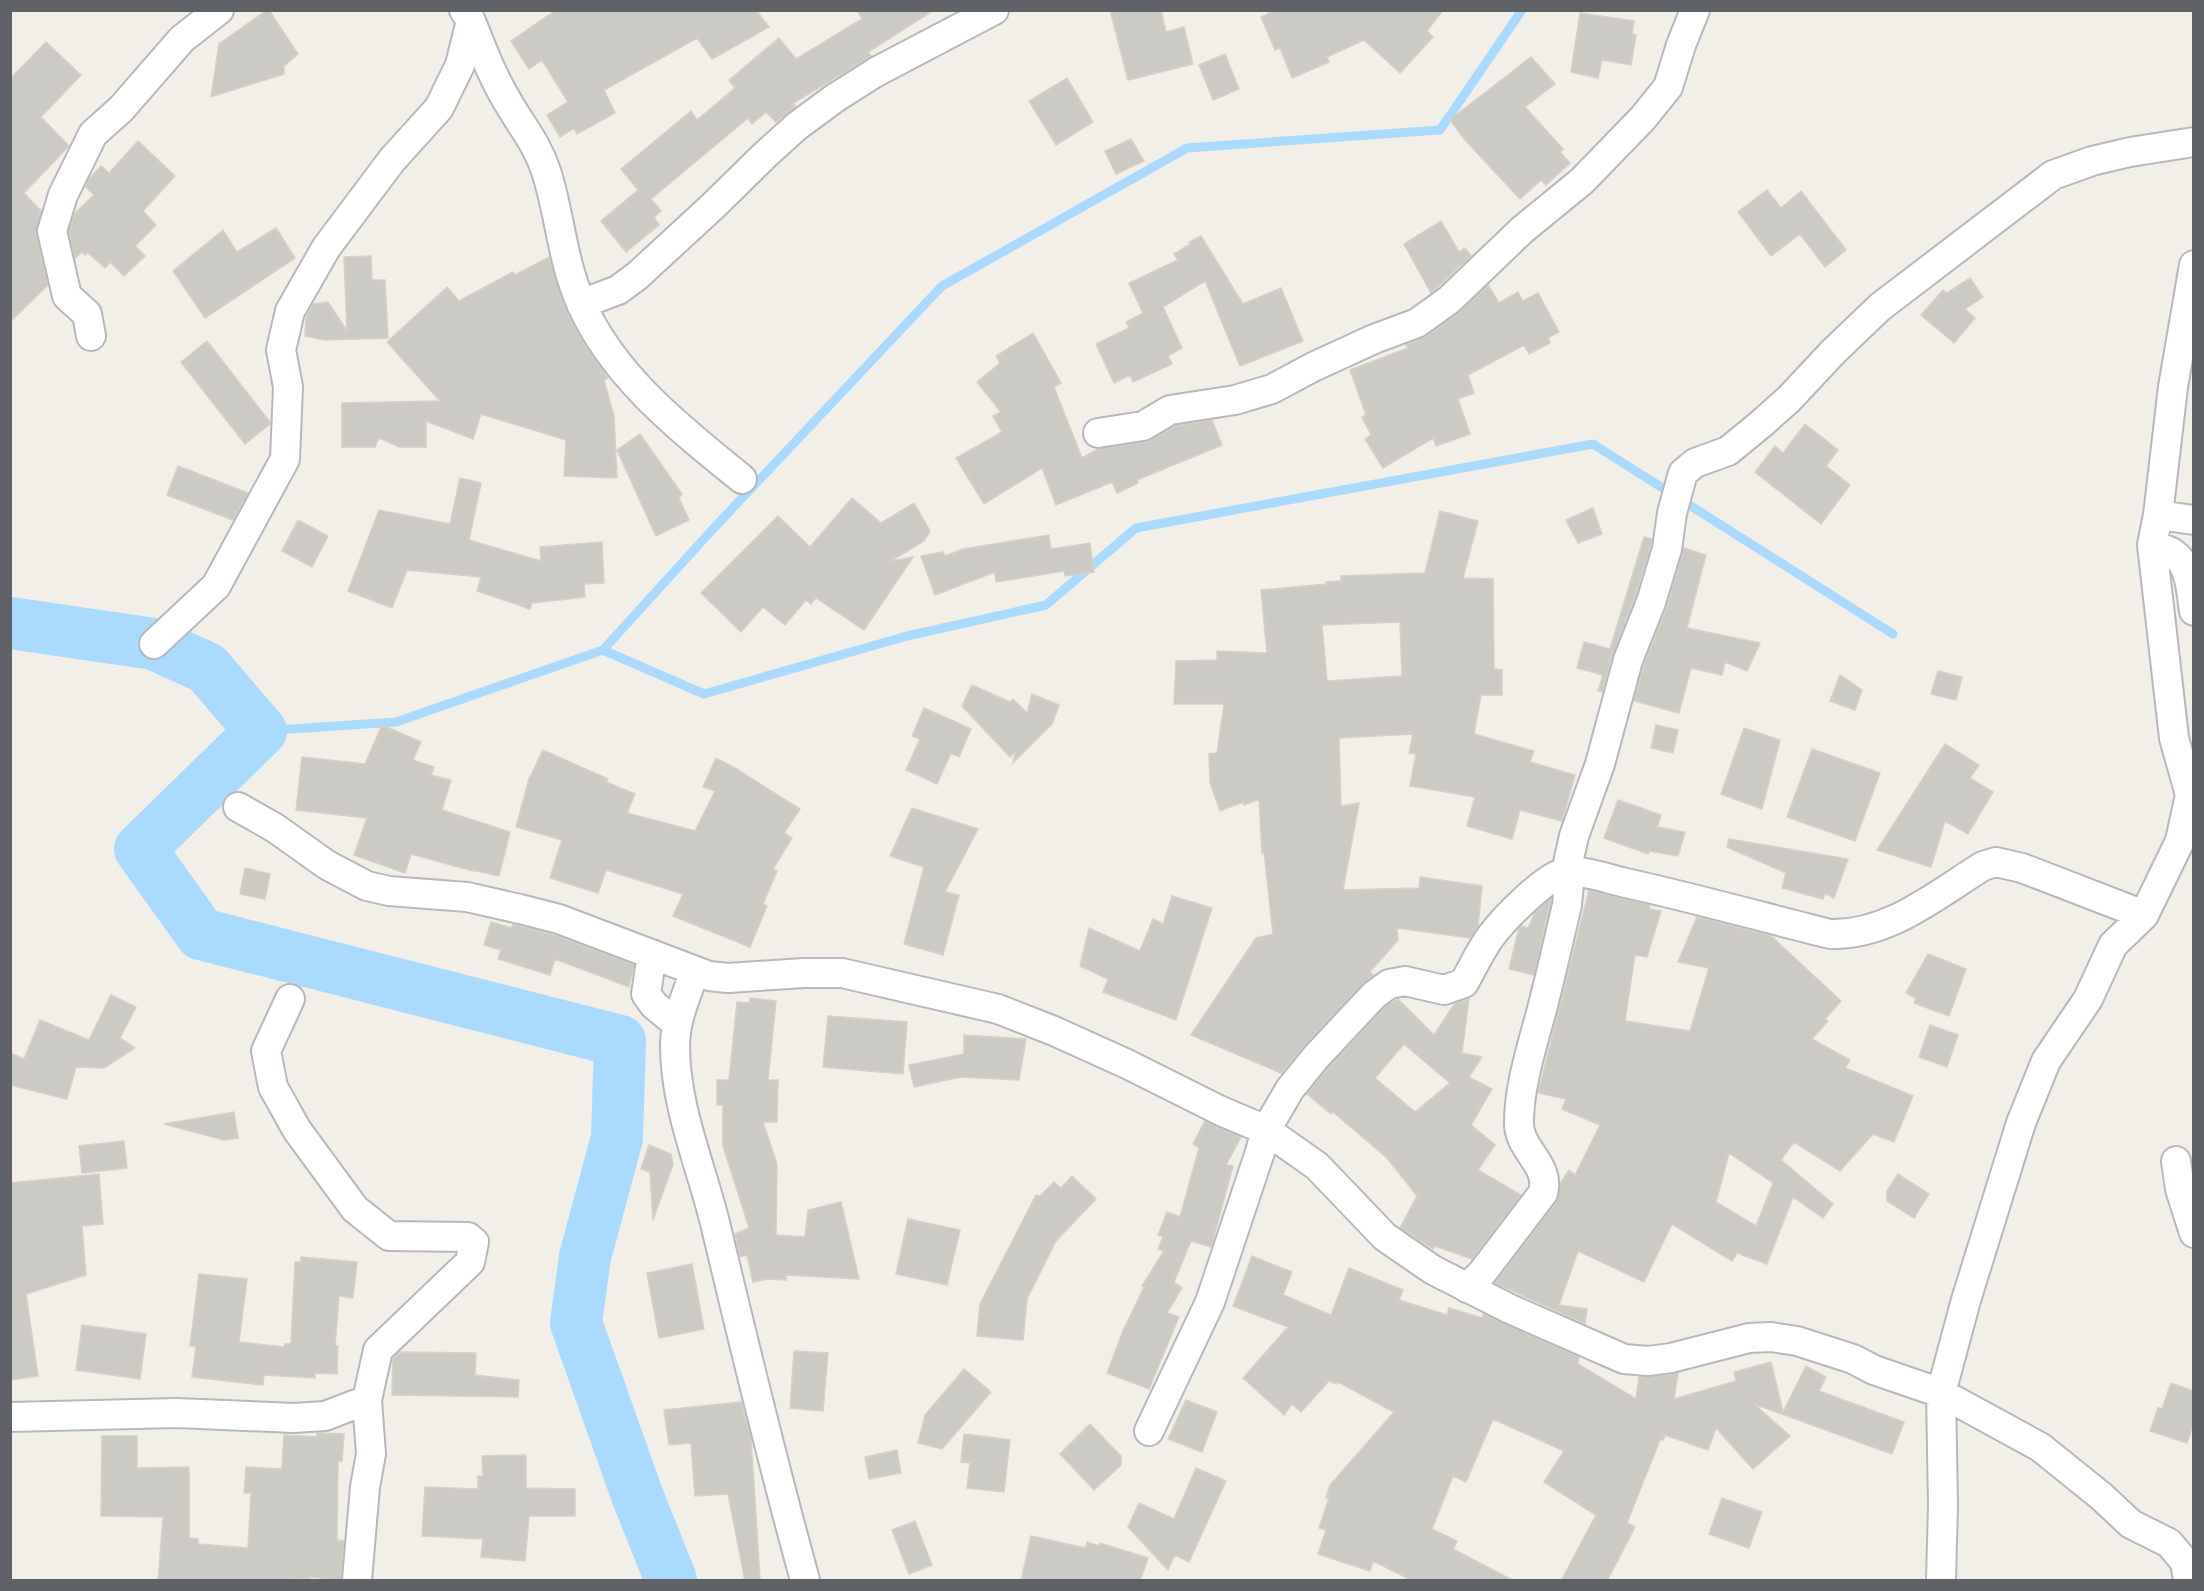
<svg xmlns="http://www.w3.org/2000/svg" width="2204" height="1591" font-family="'Fira Sans',sans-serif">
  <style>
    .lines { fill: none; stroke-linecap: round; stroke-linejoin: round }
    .stream { stroke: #aadaff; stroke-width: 9 }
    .river { stroke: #aadaff; stroke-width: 52 }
    .building { fill: #cccac5; stroke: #d6d1c6; stroke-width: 1.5; fill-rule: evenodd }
    .street-casing { stroke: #b5b8bc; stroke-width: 32 }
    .street { stroke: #fff; stroke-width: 28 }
  </style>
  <rect width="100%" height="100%" fill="#f1efe8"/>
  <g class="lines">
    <path class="stream" d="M603,650L704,694L907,636L1046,605L1136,528L1593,444L1893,634
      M261,731L396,722L603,650L712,530L942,286L1187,148L1440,130L1522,10"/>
    <path class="river" d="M10,623L154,644L207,668L261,731L140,849L201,934L620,1041L617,1138L585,1257L576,1323L637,1495L671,1580"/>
  </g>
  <path class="building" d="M267,10H269L298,54L284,66V74L211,97L219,44Z
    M556,10H756L769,27L712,59L697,38L604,90L615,113L577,134L574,128L560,137L547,115L568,102L542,60L529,69L511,41Z
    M857,10H934L868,52L871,56L792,104L796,106L776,122L766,112L752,124L748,118L651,199L661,211L654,217L659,225L626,252L601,221L638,190L621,169L691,111L697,120L735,88L729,80L779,38L796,59L862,19Z
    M1110,10H1161L1166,32L1184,27L1193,64L1128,80Z
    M1275,10H1443L1427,31L1433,37L1400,73L1364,40L1327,57L1329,62L1292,78L1280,48L1275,50L1261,17Z
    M1580,13L1634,21L1632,34L1636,35L1631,65L1602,60L1598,78L1571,72Z
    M46,42L81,75L41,117L69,146L24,193L41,211L36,234L48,285L10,322V79Z
    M1225,54L1239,89L1213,100L1199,65Z
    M1531,57L1555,84L1525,107L1563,149L1560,152L1570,163L1546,185L1541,180L1520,199L1465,140L1450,120Z
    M1067,78L1093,122L1056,145L1029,101Z
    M1131,139L1144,161L1116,174L1105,151Z
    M138,141L175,176L143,211L156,225L135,246L145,256L124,276L110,262L105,268L87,252L85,255L82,252L75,258L69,232L75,213L94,195L86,187L89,179L101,166L109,173Z
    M1767,190L1781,208L1801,191L1846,250L1825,267L1800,234L1771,256L1738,212Z
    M1441,221L1459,252L1465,248L1471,256L1431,293L1404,244Z
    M276,228L295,258L205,318L173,271L223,230L237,252Z
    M1201,236L1243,304L1281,288L1303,341L1240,366L1205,281L1163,307L1182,348L1168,356L1172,364L1133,382L1130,375L1114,383L1096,344L1129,328L1126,322L1143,313L1129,283L1178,260L1174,254L1190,244L1189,242Z
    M371,256L372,280H385L388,338L324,340L305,336L306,317L313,304L328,302L347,331L344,257Z
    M549,257L566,310L581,339L608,378L604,380L614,416L617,478L564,476L566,440L481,414L473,439L426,421V447H399L379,438L375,447H342V403L440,401L387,342L447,287L459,301L513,272L515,275Z
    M1970,278L1983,297L1965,309L1975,318L1954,343L1921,315L1943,290L1947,293Z
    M1488,285L1499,303L1518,292L1523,301L1538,293L1559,332L1548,338L1550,343L1529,354L1524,345L1468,375L1474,393L1458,399L1470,434L1436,446L1433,438L1383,468L1365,439L1371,435L1362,417L1366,415L1350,370L1408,348L1406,345L1427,336L1459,313Z
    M1033,333L1061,383L1054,387L1082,458L1098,449L1146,442L1176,426L1212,420L1222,445L1137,480L1138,483L1117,493L1112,482L1056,505L1042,468L984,504L956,458L1002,432L993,416L1001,412L977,382L1000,363L996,356Z
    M207,341L270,422V424L245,444L181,362Z
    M1805,424L1838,450L1826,466L1850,485L1821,524L1755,472L1775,446L1783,453Z
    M640,434L682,494L679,498L689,520L656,536L617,450Z
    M178,466L248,493L233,520L167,495Z
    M460,478L481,483L469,540L541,561L540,547L602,542L604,583L584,584L585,597L532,603L530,609L477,591L481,577L407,570L392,608L348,591L379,510L450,524Z
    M852,498L881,523L914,503L930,531L924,541L891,561L913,557L864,630L816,598L811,604L806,600L785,625L763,607L741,632L701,593L778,516L810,547Z
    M1593,508L1602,534L1578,543L1566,520Z
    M1440,511L1478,521L1463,578L1493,579L1494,669L1502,670V695H1481L1474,734L1534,751L1530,762L1575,775L1562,821L1520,810L1512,839L1467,826L1475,797L1410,786L1416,754L1409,753L1413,734L1339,738L1341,806L1359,803L1343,890L1419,888L1420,877L1482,886L1478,926L1470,938L1397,928L1398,940L1370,972L1373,975L1362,984L1304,1046L1281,1073L1191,1035L1256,938L1273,934L1264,852L1262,853L1259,799L1244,805L1243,802L1220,811L1210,782L1209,754L1217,753L1224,704H1174L1176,661L1217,660V651L1267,653L1261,590L1326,584V582L1341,581V576L1425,573ZM1400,622L1402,676L1327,681L1322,625Z
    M298,520L328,536L312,567L282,551Z
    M1049,535L1051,549L1090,543L1094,572L1065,576L1064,571L996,582L995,572L935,595L921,556L943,552L945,556L963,549Z
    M1644,537L1652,539L1651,545L1635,597L1612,656L1602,692L1598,691L1603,675L1577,668L1584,642L1610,649Z
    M1684,548L1706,555L1687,628L1760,643L1747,671L1725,662L1722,675L1691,668L1679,713L1634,701L1644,665L1667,607Z
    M1938,671L1962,677L1956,700L1931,694Z
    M1840,675L1862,690L1855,710L1830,701Z
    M972,685L1010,702L1013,699L1027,713L1032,694L1059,705L1052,724L1013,763L1016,751L1010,757L962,706Z
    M924,708L971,729L959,757L951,753L937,784L906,770L920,739L912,736Z
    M382,725L421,742L413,760L434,767L431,775L451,780L442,810L510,832L499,876L473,870V871L411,854L405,873L354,855L367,818L296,810L302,757L365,764Z
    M1656,725L1678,730L1673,753L1651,748Z
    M1744,728L1780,740L1762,809L1721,794Z
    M1945,744L1979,765L1970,778L1993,792L1968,834L1945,821L1931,867L1877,850Z
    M1812,749L1880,773L1855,841L1787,817Z
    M543,750L608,779L606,782L635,794L627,813L695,831L715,791L703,787L716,758L735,768L800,809L784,833L792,838L773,869L777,871L763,904L767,906L750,947L673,916L683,894L606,870L598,893L550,878L562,840L516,827L529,779Z
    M1618,800L1661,815L1657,827L1685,832L1678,856L1649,851L1648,854L1604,838Z
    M912,808L978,829L945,892L959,895L943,955L904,944L924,867L890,856Z
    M1729,839L1848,859L1834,898L1825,893L1823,899L1782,888L1786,873L1727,847Z
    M245,868L270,874L265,899L240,894Z
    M1589,890L1650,905L1649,909L1661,911L1647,957L1635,955L1625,1021L1690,1031L1709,968L1678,962L1697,917L1771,936L1841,1001L1825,1019L1828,1021L1812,1039L1850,1060L1845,1068L1913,1096L1894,1142L1873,1134L1840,1171L1794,1142L1781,1160L1833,1204L1823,1218L1793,1197L1767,1264L1737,1253L1732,1261L1672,1224L1644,1282L1578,1251L1559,1305L1587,1309L1585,1324L1495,1283L1556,1203L1561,1182L1569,1170L1575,1175L1600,1125L1562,1109L1566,1099L1538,1093ZM1729,1153L1773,1183L1756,1226L1716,1202Z
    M1172,896L1212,908L1176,1020L1103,992L1108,979L1080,966L1089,928L1140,951L1153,919L1163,924Z
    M1551,899L1534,975L1509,969L1519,928L1522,926L1528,928L1535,913Z
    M491,922L512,928L513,924L554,935L634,965L629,987L555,959L550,975L498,959L501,950L484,945Z
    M1928,954L1966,969L1949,1016L1914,1003L1916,998L1906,993Z
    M111,995L136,1007L120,1038L135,1048L104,1068L76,1067L67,1099L10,1085V1053L24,1059L40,1020L89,1040Z
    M750,998L776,1001L768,1080H778L777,1122H763L777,1164L776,1235L805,1237L808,1210L841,1202L859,1279L786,1275V1280L768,1279L753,1282L747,1255L740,1257L735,1234L749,1228L723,1146V1105H717V1080H729L737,1002L750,1003Z
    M1398,999L1434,1035L1455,1003L1469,999L1462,1053L1482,1057L1469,1077L1492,1089L1471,1125L1495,1145L1478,1170L1521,1195L1472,1259L1435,1246L1433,1249L1400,1228L1417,1196L1387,1158L1333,1112L1331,1114L1307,1094L1328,1068L1385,1007ZM1404,1044L1450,1083L1415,1112L1375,1078Z
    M828,1016L907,1022L903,1074L823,1067Z
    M1930,1025L1958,1035L1947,1067L1919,1057Z
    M964,1035L1026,1039L1019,1080L961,1077L914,1087L909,1065L964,1054Z
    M234,1112L238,1138L224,1140L164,1124Z
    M1205,1121L1241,1137L1226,1165L1233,1166L1211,1247L1191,1241L1174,1282L1182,1288L1167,1313L1179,1317L1149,1389L1107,1373L1123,1331L1144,1287L1142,1286L1164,1251L1158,1249L1163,1237L1158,1235L1167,1212L1180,1217L1199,1148L1193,1144Z
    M124,1141L127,1168L82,1173L79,1146Z
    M649,1145L671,1154L673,1165L653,1220L650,1172L641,1169Z
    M99,1174L103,1224L82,1226L86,1275L26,1294L38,1376L10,1380V1183Z
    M1898,1174L1929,1194L1914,1218L1887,1201V1191Z
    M1072,1176L1096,1199L1056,1241L1027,1299L1023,1340L977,1336L980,1304L1036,1195L1040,1196L1054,1182L1061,1188Z
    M908,1219L960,1230L947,1285L896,1274Z
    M1252,1256L1292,1272L1283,1295L1331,1315L1349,1268L1403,1290L1399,1300L1447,1315L1449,1308L1482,1318L1483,1314L1579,1357L1578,1364L1636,1399L1639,1377L1678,1373L1674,1399L1736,1381L1734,1372L1771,1362L1783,1412L1806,1366L1826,1377L1819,1391L1904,1422L1892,1454L1754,1404L1790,1436L1753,1469L1716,1428L1708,1450L1665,1435L1663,1440H1660L1627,1523L1635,1527L1607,1581H1561L1596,1515L1544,1482L1564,1451L1493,1419L1466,1482L1453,1476L1432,1529L1457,1541L1453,1549L1514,1581H1413L1373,1561L1370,1571L1318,1554L1326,1530L1319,1528L1329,1498H1326L1330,1485L1394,1412L1338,1382L1336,1384L1329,1381L1301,1412L1292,1404L1284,1415L1243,1378L1288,1327L1233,1306Z
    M301,1257L357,1262L353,1298L339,1296L335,1346H338L337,1374L315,1373V1378L264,1375L263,1385L192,1377L196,1346H190L199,1274L247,1279L239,1342L284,1347L285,1344H291L295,1262H301Z
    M692,1264L704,1329L659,1338L647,1273Z
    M82,1325L146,1334L140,1379L76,1370Z
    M794,1351L828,1353L823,1411L790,1408Z
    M400,1352L476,1353L475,1375L519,1380L518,1397L392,1395L393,1359Z
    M964,1369L991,1392L942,1449L918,1443L925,1415Z
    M2171,1383L2193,1391V1425L2187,1443L2150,1431L2158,1408L2162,1409Z
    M1186,1400L1217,1412L1202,1452L1168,1439Z
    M741,1402L751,1438L760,1579L745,1581L728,1494L695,1496L691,1443L669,1445L664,1410Z
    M1090,1424L1121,1456V1465L1094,1490L1060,1454Z
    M317,1433L344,1434L342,1461H338L337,1540L344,1541L341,1580L310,1577V1579L288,1578V1581L232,1579V1581H158L163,1517L101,1516L102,1436H137V1468L189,1467V1538L198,1539V1544L248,1548L251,1493H244L246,1467L282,1469L284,1435L317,1437Z
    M964,1434L1010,1440L1004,1492L967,1488L970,1463L961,1462Z
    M897,1450L901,1473L869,1479L865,1457Z
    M526,1455V1488L575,1489V1516H529L525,1561L481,1557L483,1539L422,1536L425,1487L478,1489V1476H483L482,1456Z
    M1196,1468L1226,1481L1189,1562L1175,1555L1168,1570L1128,1527L1139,1503L1174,1519Z
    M1722,1498L1762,1512L1749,1548L1709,1534Z
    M915,1521L932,1565L909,1574L892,1530Z
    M1031,1536L1086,1548L1087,1542L1099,1546L1100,1543L1148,1558L1140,1581H1021Z"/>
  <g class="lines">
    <g class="street-casing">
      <path id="street" d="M471,21C482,49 493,78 509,104C523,128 537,144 546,171C560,214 562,261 581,303C613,377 682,430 742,479
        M581,304L618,290L637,276L713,206L765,155L797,126L835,98L876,72L994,10
        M91,336L87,314L67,296L52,231L63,195L93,134L121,109L182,39L219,10
        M1098,433L1143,426L1170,410L1235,400L1272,389L1313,367L1374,339L1417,323L1449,300L1522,230L1582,181L1643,118L1668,87L1681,45L1695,10
        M2158,515L2194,520
        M2152,545C2159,548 2168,549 2174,554C2191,566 2191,592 2194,611
        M154,644L216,586L285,459L288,387L281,350L290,311L326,248L392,160L439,108L460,65L471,21L464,10
        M238,807L275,828L327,865L367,886L389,891L467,897L520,909L559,919L709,976L728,978L804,973H842L998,1009L1054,1031L1127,1064L1221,1111L1266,1130L1317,1166L1385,1237L1433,1270L1510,1309L1624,1359L1648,1361L1671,1358L1749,1338L1771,1337L1797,1341L1853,1359L1874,1370L1941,1393L2040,1447L2101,1496L2131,1524L2169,1543L2185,1562L2188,1580
        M652,954L646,994L654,1005L677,1024
        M695,971C686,996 675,1020 675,1046C675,1108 702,1168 716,1227C744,1345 773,1464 805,1580
        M290,999L266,1051L273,1087L297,1130L355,1209L389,1236L468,1237L474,1242L470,1262L378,1350L367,1400L371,1454L365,1487L357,1580
        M2176,1161L2180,1189L2194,1233
        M1467,1288L1482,1273L1543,1193C1551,1164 1518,1150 1519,1122C1519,1092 1528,1060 1536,1031C1548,989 1557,947 1567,905L1569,883L1566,872L1574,836L1600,764L1628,660L1651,602L1667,549L1672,513L1683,473L1695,463L1728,451L1761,424L1789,399L1833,352L1880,307L2053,175L2092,161L2130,152L2194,142
        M10,1417L177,1413L294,1418L325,1416L367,1400
        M1149,1431L1210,1302L1260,1152L1266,1130L1290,1089L1316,1057L1374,995L1389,984L1405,981L1444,990L1464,983C1473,967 1480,951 1491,936C1504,919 1547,874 1567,872C1585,870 1608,879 1626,883C1694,898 1762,917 1830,934C1888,936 1936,895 1983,866L1996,862L2022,868L2144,915
        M1941,1580L1943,1506L1941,1393L1966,1300L2021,1123L2046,1061L2088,999L2113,945L2144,915L2180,841L2190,795L2174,738L2152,545L2158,515L2173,387L2194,265"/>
    </g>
    <use href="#street" class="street"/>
  </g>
  <rect width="2204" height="1591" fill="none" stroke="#5f6368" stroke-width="24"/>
</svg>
